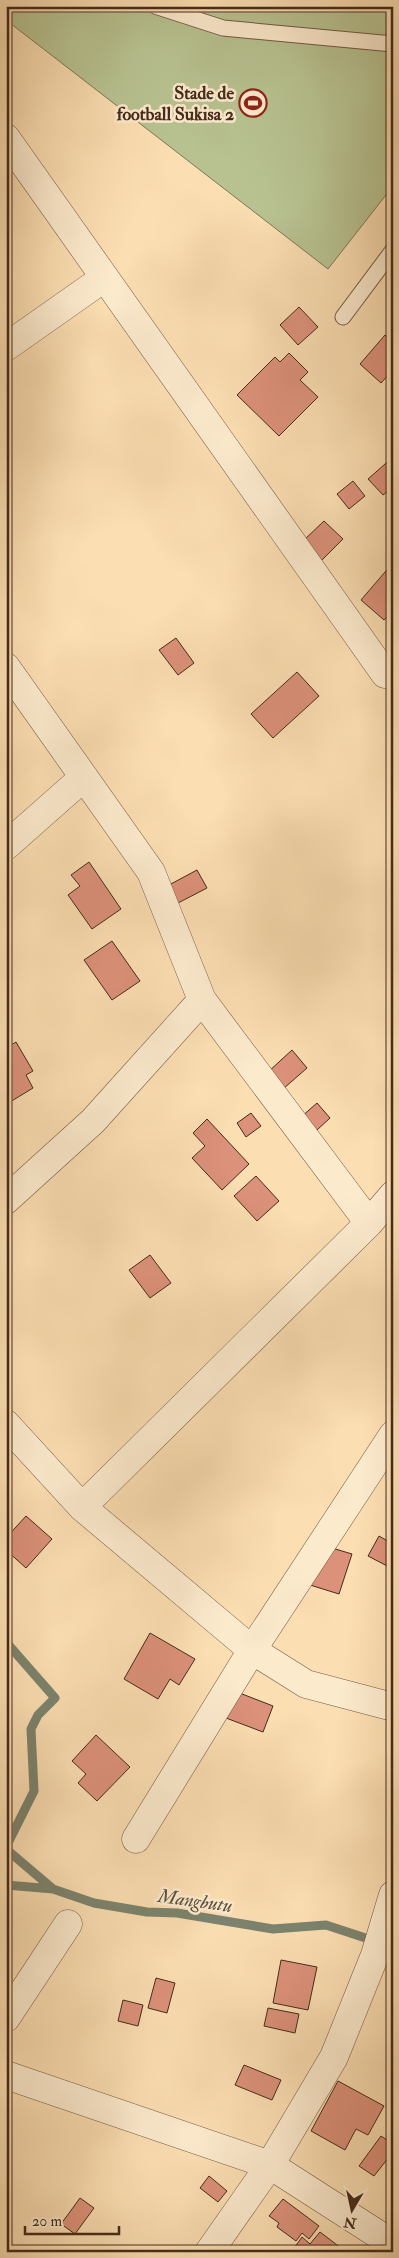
<svg xmlns="http://www.w3.org/2000/svg" width="399" height="2258" font-family="'IM FELL Double Pica',serif">
  <style>
    .green { fill: #b8c291; stroke: #7e7656 }
    .lines { fill: none; stroke-linecap: round; stroke-linejoin: round }
    .stream { stroke: #7c836e; stroke-width: 9 }
    .building { fill: #dc917a; stroke: #452b1b }
    .service-casing { stroke: #725841; stroke-width: 17 }
    .minor-casing { stroke: #725841; stroke-width: 29 }
    .tertiary-casing { stroke: #725841; stroke-width: 29 }
    .service { stroke: #fceacd; stroke-width: 15 }
    .minor { stroke: #fceacd; stroke-width: 28 }
    .tertiary { stroke: #fceacd; stroke-width: 28 }
    .labels { text-anchor: middle; dominant-baseline: central; stroke-width: 5; stroke-linejoin: round; paint-order: stroke }
    .poi-label { font-size: 18px; font-weight: bold; fill: #452b1b; stroke: #fceacd; text-anchor: end }
    .water-label { font-size: 19px; font-style: italic; fill: #5c503e; stroke: #fceacd }
  </style>
  <rect width="100%" height="100%" fill="#fbdeb2"/>
  <filter id="stains"><feTurbulence type="fractalNoise" baseFrequency=".004" numOctaves="4"/><feColorMatrix values="0 0 0 0 .2 0 0 0 0 .09 0 0 0 0 .02 0 0 0 .5 -.17"/></filter>
  <radialGradient id="worn" r=".72"><stop offset=".6" stop-color="#630" stop-opacity="0"/><stop offset="1" stop-color="#630" stop-opacity=".3"/></radialGradient>
  <path class="green" d="M6,6H393V186L328,269L6,20Z"/>
  <g class="lines">
    <path class="stream" d="M6,1642L55,1698L38,1715L31,1729L34,1791L6,1847
      M6,1849L53,1889L94,1903L147,1912L177,1913L273,1929L326,1925L393,1947
      M6,1885L53,1889"/>
  </g>
  <path class="building" d="M299,307L318,327L298,345L280,325Z
    M385,335L393,342V370L381,383L360,364Z
    M289,353L308,372L300,380L318,397L279,436L237,395L275,357L280,362Z
    M393,457V487L383,495L368,479Z
    M353,481L365,496L349,509L337,494Z
    M324,521L343,539L321,561L303,541Z
    M391,565L393,611L384,620L361,600Z
    M176,638L194,663L178,675L159,650Z
    M297,672L319,696L273,738L251,714Z
    M89,862L121,909L92,929L68,895L80,886L71,875Z
    M197,870L207,888L178,903L169,885Z
    M112,941L140,981L112,1000L84,960Z
    M16,1042L33,1071L26,1075L33,1088L10,1102L6,1098V1048Z
    M292,1050L307,1068L283,1089L268,1072Z
    M317,1103L330,1118L305,1141L292,1125Z
    M251,1113L261,1126L246,1137L237,1123Z
    M207,1119L249,1164L222,1190L192,1158L205,1146L193,1133Z
    M256,1176L279,1201L257,1221L234,1196Z
    M150,1255L171,1283L150,1298L129,1270Z
    M26,1516L52,1539L26,1568L6,1550V1538Z
    M379,1536L393,1544V1569L368,1556Z
    M322,1545L352,1554L339,1594L310,1585Z
    M150,1633L195,1659L179,1685L170,1679L158,1699L124,1679Z
    M237,1692L273,1706L263,1732L226,1718Z
    M96,1735L130,1767L97,1801L78,1783L86,1774L72,1761Z
    M281,1960L317,1967L308,2010L273,2003Z
    M156,1978L175,1983L167,2013L148,2008Z
    M123,2000L143,2005L138,2026L118,2021Z
    M268,2008L299,2014L295,2033L264,2026Z
    M244,2065L281,2080L272,2100L235,2085Z
    M338,2081L384,2106L368,2135L356,2129L345,2150L311,2131Z
    M381,2136L393,2144V2152L374,2176L359,2166Z
    M209,2176L227,2191L218,2202L200,2188Z
    M80,2198L94,2208L75,2234L61,2224Z
    M283,2199L319,2226L309,2239L302,2233L296,2241L277,2227L279,2223L269,2216Z
    M320,2232L341,2248L338,2252H286L289,2248L292,2251L302,2237L310,2244Z
    M6,2242L23,2252H6Z"/>
  <g class="lines">
    <g class="service-casing">
      <path id="service" d="M155,6L223,28L393,44
        M343,317L393,250"/>
    </g>
    <g class="minor-casing">
      <path id="minor" d="M6,347L104,278
        M6,667L151,872L202,1000L369,1223
        M6,846L84,777
        M6,1200L93,1121L202,1000
        M6,1424L82,1507L252,1650L306,1684L393,1707
        M82,1507L369,1223L393,1195
        M136,1839L252,1650L393,1435
        M6,2018L68,1924
        M6,2075L270,2165L393,2244
        M209,2252L270,2165L334,2057L375,1955L393,1895"/>
    </g>
    <g class="tertiary-casing">
      <path id="tertiary" d="M6,138L385,674L393,664"/>
    </g>
    <use href="#service" class="service"/>
    <use href="#minor" class="minor"/>
    <use href="#tertiary" class="tertiary"/>
  </g>
  <defs>
    <g id="stadium-ring" transform="scale(1.4375)"><circle r="9.5" fill="#fceacd" stroke="#8f2418" stroke-width="1.5"/><path d="M0-5a6.5 5 0 1 0 0 10a6.5 5 0 1 0 0-10ZM-3.5-1.8h7v3.6h-7Z" fill="#8f2418"/></g>
  </defs>
  <g fill-rule="evenodd">
    <use href="#stadium-ring" x="253" y="103"/>
  </g>
  <g class="labels">
    <g class="poi-label">
      <text x="234" y="93">Stade de<tspan x="234" dy="21">football Sukisa 2</tspan></text>
    </g>
    <g class="water-label">
      <text transform="translate(195 1901) rotate(8)">Mangbutu</text>
    </g>
  </g>
  <rect width="399" height="2258" fill="none" stroke="#fbdeb2" stroke-width="25"/>
  <rect x="8" y="8" width="384" height="2243" fill="none" stroke="#452b1b" stroke-width="2.5"/>
  <rect x="12" y="12" width="374" height="2233" fill="none" stroke="#452b1b"/>
  <g transform="translate(352 2210) rotate(189)" stroke="#fceacd" stroke-width="4" paint-order="stroke">
  <path d="M0-4L9 19L0 12L-9 19Z" fill="#452b1b"/>
  <text y="-8" font-size="14" font-weight="bold" text-anchor="middle" fill="#452b1b">N</text>
  </g>
  <path d="M25 2226v8h94v-8" fill="none" stroke="#452b1b" stroke-width="2.5"/>
  <text x="32" y="2226" font-size="15" fill="#452b1b" stroke="#fceacd" stroke-width="4" paint-order="stroke">20 m</text>
  <rect width="100%" height="100%" filter="url(#stains)"/>
  <rect width="100%" height="100%" fill="url(#worn)"/>
</svg>
